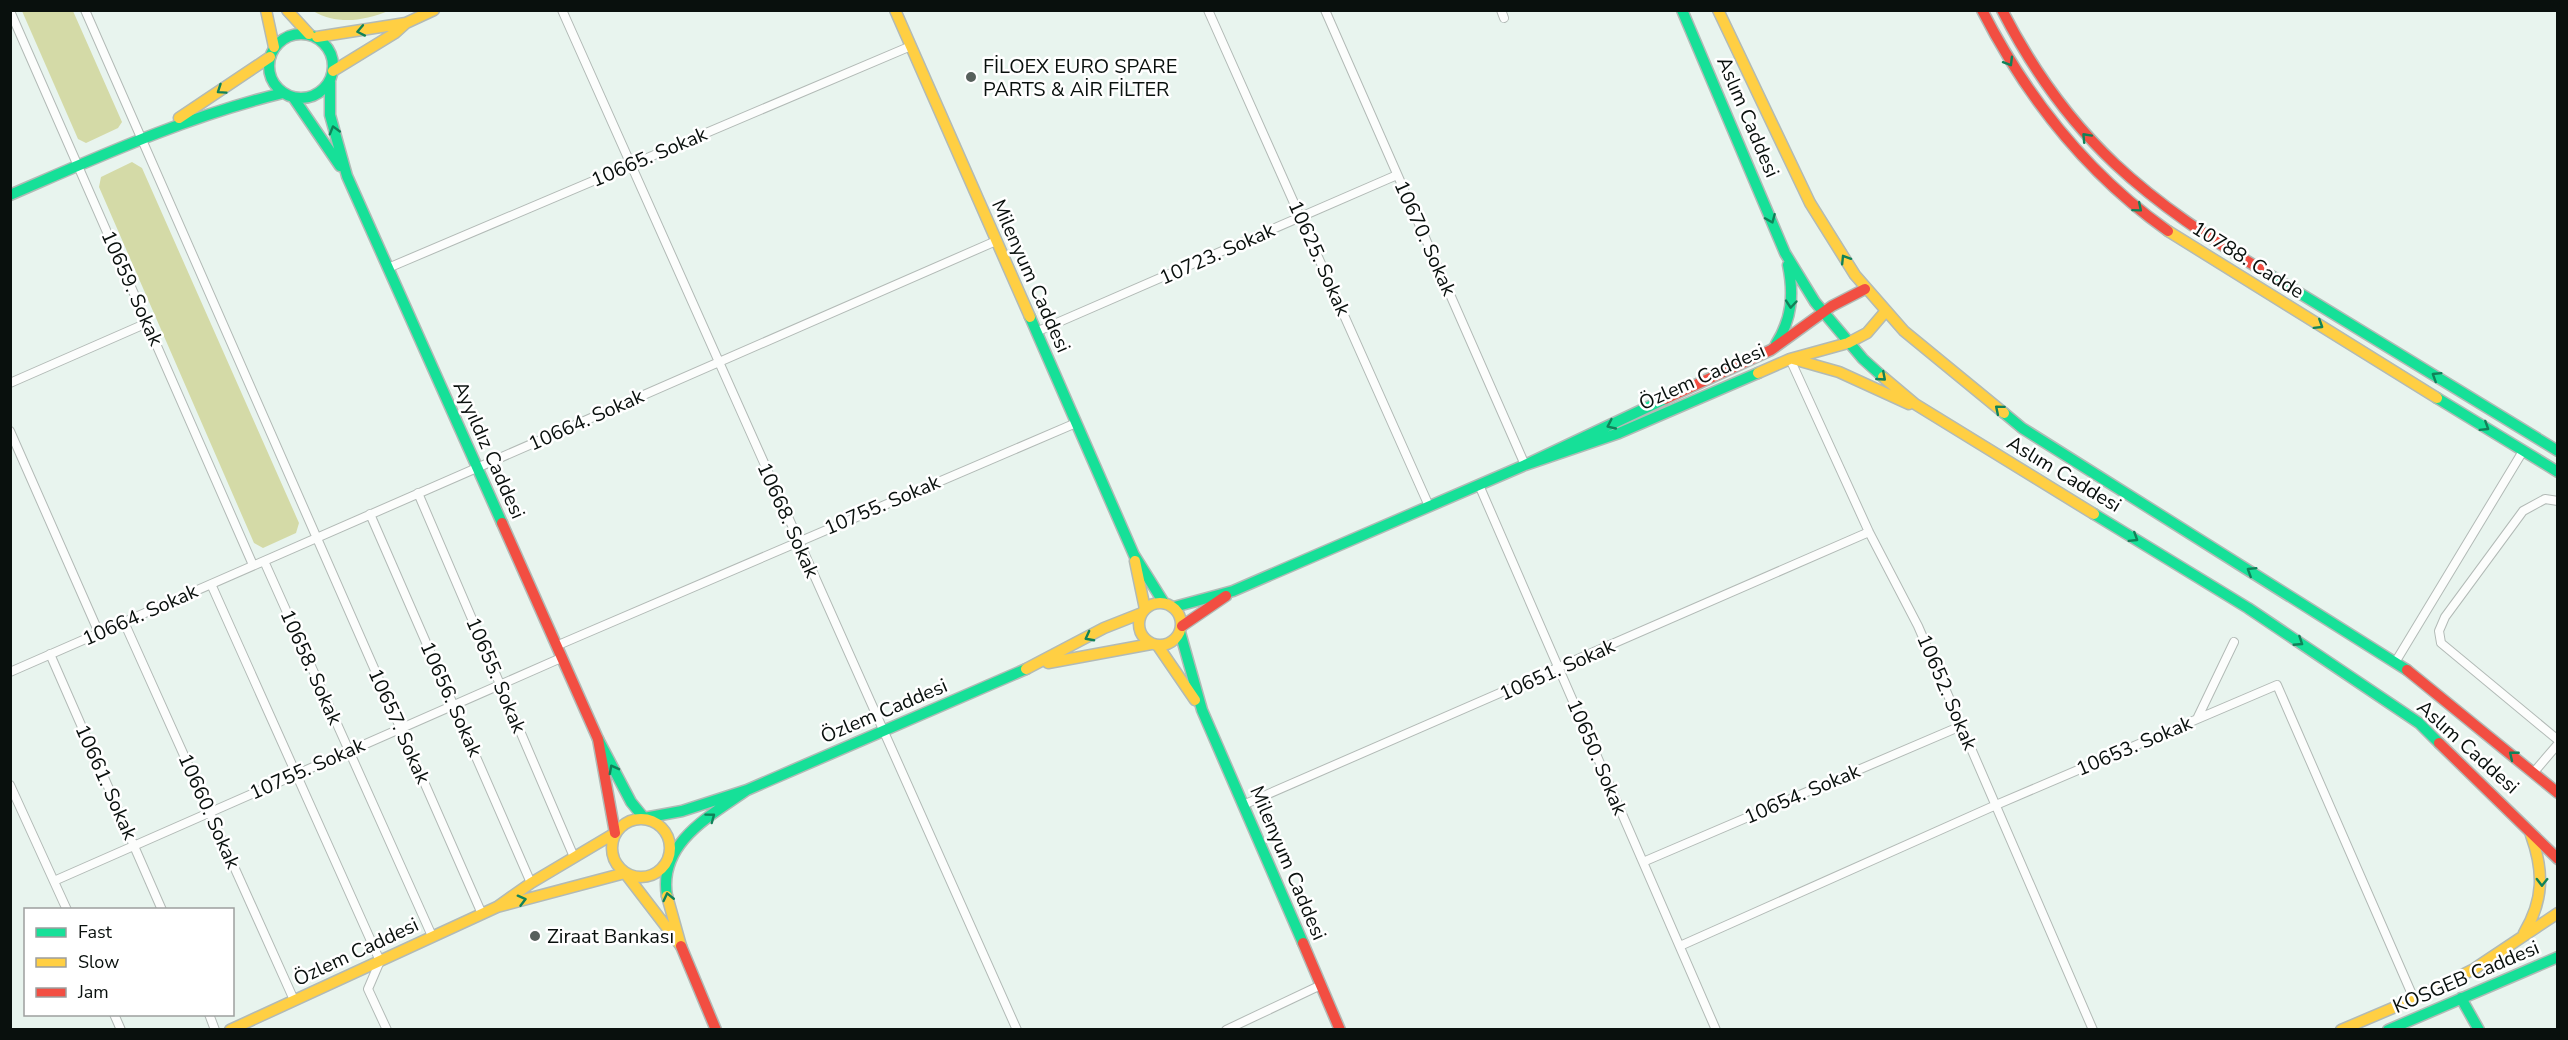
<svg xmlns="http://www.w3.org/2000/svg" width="2568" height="1040" font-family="'Nunito Sans',sans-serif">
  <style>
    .green { fill: #d4daa7 }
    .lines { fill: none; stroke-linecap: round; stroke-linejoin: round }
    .street-casing { stroke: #b2bab6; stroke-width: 10 }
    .fast-casing { stroke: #b2bab6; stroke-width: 13 }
    .slow-casing { stroke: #b2bab6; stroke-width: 13 }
    .jam-casing { stroke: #b2bab6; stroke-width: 13 }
    .street { stroke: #fcfdfc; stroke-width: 8 }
    .fast { stroke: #16e098; stroke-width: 10 }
    .slow { stroke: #ffcf43; stroke-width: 10 }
    .jam { stroke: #f24e42; stroke-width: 10 }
    .oneway { stroke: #108259 }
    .poi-dot { fill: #57605c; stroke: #fff; stroke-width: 2 }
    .labels { text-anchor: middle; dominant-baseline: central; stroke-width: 5; stroke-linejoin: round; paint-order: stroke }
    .poi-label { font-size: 20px; fill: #09100d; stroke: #fff; text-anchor: start }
    .street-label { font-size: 20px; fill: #09100d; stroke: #fff }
  </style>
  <rect width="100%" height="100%" fill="#e8f4ee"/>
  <path class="green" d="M22,11H73L122,122L118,128L86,143L78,139Z
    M313,11H388C364,21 337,25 313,11Z
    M132,162L142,168L299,523L296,533L263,548L254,543L99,187L101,177Z"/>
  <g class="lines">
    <g class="street-casing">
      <path id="street" d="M85,10L482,914
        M562,10L1017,1030
        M1208,10L1429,506
        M1325,10L1525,465
        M1501,10L1504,18
        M10,11L253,565
        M388,268L911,46
        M1036,332L1397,175
        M1790,359L1869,532L1918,626L2093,1030
        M10,383L147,323
        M10,431L99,633
        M1479,485L1716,1030
        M418,493L574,857
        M2558,501L2545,499L2523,511L2445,617L2439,631L2441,643L2558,740
        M370,514L531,883
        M264,561L432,936
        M211,584L380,961L368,989L387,1030
        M124,622L294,1000
        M556,646L1076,423
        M50,654L162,910
        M2396,661L2523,451
        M10,672L996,241
        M2197,719L2234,642
        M2534,772L2558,744
        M10,785L67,910
        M1243,805L1869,532
        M1643,862L1961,726
        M54,881L561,658
        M1680,946L1996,805L2277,685L2414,999
        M114,1014L121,1030
        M209,1014L215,1030
        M1226,1030L1321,985"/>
    </g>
    <g class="fast-casing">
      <path id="fast" d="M1682,10L1785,253L1815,302L1863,359L1883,377
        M269 66a32 32 0 1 1 64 0a32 32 0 1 1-64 0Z
        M330,82V115L347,176L502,523
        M293,97L340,166
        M10,195C100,156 188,116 283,93
        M2270,275L2558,451
        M1030,317L1134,555L1164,603
        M1776,344C1792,319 1794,294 1788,265
        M2437,398L2558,472
        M1665,399L1525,465L1619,433L1758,373
        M2004,413L2022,428L2407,670
        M2094,514L2248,608L2419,723L2439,743
        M1174,607L1233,591L1525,465
        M1180,632L1202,710L1303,943
        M598,739L631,802L644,818L682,811L747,790C710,816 658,843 667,896
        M747,790L1026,669
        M2461,998L2479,1030
        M2388,1030L2558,957"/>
    </g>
    <g class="slow-casing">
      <path id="slow" d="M266,10L274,47
        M287,10L309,34
        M895,10L1030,317
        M1718,10L1810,203L1855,275L1904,331L2004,413
        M317,37L406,23L434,10
        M333,71L395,33L406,23
        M179,118L270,57
        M2168,231L2437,398
        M1793,359L1839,372L1909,404
        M1758,373L1790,359L1848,343L1867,333L1885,312
        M1883,377L1915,404L2094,514
        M1135,561L1145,609
        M1139 624a21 21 0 1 1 42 0a21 21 0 1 1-42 0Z
        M1158,646L1195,700
        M1048,663L1151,644
        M1026,669L1104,628L1142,613
        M612 848a29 29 0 1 1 58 0a29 29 0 1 1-58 0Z
        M615,833L531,883L497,907L625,873L681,946L667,896
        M2524,933C2544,900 2544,871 2531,835
        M230,1030L497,907
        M2341,1030L2414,999L2474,969L2558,913"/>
    </g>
    <g class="jam-casing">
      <path id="jam" d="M1982,10C2027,98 2087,174 2168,231
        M2002,10C2069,141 2147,201 2270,275
        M1665,399L1771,350L1832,306L1865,289
        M502,523L598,739
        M1182,626L1226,596
        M2407,670L2558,793
        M598,739L615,833
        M2439,743L2558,859
        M1303,943L1340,1030
        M681,946L716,1030"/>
    </g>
    <use href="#street" class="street"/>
    <use href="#fast" class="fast"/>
    <use href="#slow" class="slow"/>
    <use href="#jam" class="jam"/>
  </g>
  <defs><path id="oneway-chevron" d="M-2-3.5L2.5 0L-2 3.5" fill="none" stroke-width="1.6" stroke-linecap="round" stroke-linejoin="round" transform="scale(1.5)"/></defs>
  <g class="oneway">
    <use href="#oneway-chevron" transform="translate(361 31) rotate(169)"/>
    <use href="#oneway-chevron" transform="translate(2009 62) rotate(59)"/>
    <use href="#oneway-chevron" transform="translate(221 90) rotate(146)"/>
    <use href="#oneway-chevron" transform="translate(334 130) rotate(-106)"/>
    <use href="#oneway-chevron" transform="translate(2086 137) rotate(-133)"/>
    <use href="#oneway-chevron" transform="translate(2138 208) rotate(40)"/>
    <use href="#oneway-chevron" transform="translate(1771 219) rotate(67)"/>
    <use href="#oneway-chevron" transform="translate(1845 259) rotate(-122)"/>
    <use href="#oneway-chevron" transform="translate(1791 304) rotate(95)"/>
    <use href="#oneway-chevron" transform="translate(2319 325) rotate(32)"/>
    <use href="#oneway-chevron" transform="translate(2436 376) rotate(-148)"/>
    <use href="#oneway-chevron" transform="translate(1882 377) rotate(41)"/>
    <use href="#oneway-chevron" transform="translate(1999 409) rotate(-140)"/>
    <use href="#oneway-chevron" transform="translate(1611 425) rotate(155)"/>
    <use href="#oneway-chevron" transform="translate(2485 427) rotate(32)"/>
    <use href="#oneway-chevron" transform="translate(2134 538) rotate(32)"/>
    <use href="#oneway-chevron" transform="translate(2251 571) rotate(-148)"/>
    <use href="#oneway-chevron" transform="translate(1089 637) rotate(152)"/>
    <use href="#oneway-chevron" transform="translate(2299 642) rotate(33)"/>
    <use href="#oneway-chevron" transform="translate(2513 755) rotate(-141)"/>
    <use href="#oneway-chevron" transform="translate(613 769) rotate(-118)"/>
    <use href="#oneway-chevron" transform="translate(711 817) rotate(-37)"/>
    <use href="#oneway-chevron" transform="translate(2542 882) rotate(91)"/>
    <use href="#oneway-chevron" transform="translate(668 897) rotate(-103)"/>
    <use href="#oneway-chevron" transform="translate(522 900) rotate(-15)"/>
  </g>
  <g class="poi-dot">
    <circle cx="971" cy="77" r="6"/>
    <circle cx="535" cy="936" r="6"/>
  </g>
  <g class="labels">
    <g class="poi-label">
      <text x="983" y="66">FİLOEX EURO SPARE<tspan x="983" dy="23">PARTS &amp; AİR FİLTER</tspan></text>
      <text x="547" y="936">Ziraat Bankası</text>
    </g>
    <g class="street-label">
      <text transform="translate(1748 117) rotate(67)">Aslım Caddesi</text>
      <text transform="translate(649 157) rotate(-23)">10665. Sokak</text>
      <text transform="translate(1425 238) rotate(66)">10670. Sokak</text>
      <text transform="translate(1217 254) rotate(-24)">10723. Sokak</text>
      <text transform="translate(1319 258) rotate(66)">10625. Sokak</text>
      <text transform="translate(2248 260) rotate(32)">10788. Cadde</text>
      <text transform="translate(1031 276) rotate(66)">Milenyum Caddesi</text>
      <text transform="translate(132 288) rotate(66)">10659. Sokak</text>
      <text transform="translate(1702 377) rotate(-24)">Özlem Caddesi</text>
      <text transform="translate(586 420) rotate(-24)">10664. Sokak</text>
      <text transform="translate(489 450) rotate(66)">Ayyıldız Caddesi</text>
      <text transform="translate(2064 474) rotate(31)">Aslım Caddesi</text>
      <text transform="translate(882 505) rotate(-23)">10755. Sokak</text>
      <text transform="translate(788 520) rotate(66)">10668. Sokak</text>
      <text transform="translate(140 615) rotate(-24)">10664. Sokak</text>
      <text transform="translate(311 667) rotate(66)">10658. Sokak</text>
      <text transform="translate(1557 670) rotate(-24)">10651. Sokak</text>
      <text transform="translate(496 675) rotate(67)">10655. Sokak</text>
      <text transform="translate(1947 692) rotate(67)">10652. Sokak</text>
      <text transform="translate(451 699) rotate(66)">10656. Sokak</text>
      <text transform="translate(884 711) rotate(-23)">Özlem Caddesi</text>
      <text transform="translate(399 726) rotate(66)">10657. Sokak</text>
      <text transform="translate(2134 746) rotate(-23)">10653. Sokak</text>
      <text transform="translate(2468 747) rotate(42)">Aslım Caddesi</text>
      <text transform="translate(1597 757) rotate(67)">10650. Sokak</text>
      <text transform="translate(307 769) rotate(-24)">10755. Sokak</text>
      <text transform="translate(106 782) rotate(66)">10661. Sokak</text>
      <text transform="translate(1802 794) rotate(-23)">10654. Sokak</text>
      <text transform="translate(209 811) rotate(66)">10660. Sokak</text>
      <text transform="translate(1288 863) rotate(67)">Milenyum Caddesi</text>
      <text transform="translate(356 952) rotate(-25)">Özlem Caddesi</text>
      <text transform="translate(2466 977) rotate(-23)">KOSGEB Caddesi</text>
    </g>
  </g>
  <rect width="2568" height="1040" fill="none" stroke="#09100d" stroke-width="24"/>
  <rect x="24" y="908" width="210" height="108" fill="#ffffff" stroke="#9d9f9e" stroke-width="1.5"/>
  <rect x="36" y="928" width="30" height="9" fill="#16e098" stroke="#9d9f9e" stroke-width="1.5"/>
  <text x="78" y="938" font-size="18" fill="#09100d">Fast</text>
  <rect x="36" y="958" width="30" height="9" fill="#ffcf43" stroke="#9d9f9e" stroke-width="1.5"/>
  <text x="78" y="968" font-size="18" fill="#09100d">Slow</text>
  <rect x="36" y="988" width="30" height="9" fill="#f24e42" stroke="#9d9f9e" stroke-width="1.5"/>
  <text x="78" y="998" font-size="18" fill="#09100d">Jam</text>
</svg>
